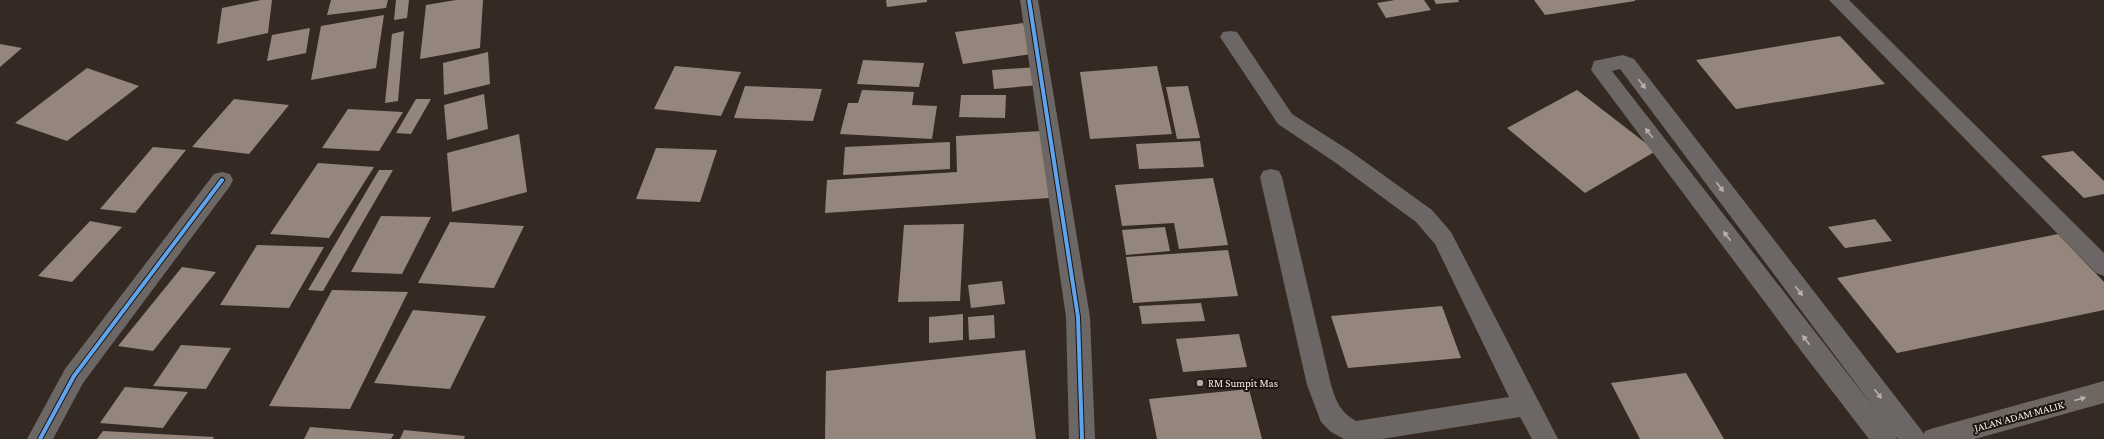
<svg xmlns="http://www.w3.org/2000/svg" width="2104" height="439" font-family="'Crimson Pro',serif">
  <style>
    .building { fill: #94867d }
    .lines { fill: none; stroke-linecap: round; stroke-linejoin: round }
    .minor { fill: #6c6764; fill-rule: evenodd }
    .major { fill: #6f6663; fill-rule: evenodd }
    .cycleway-casing { stroke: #1c140e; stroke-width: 6 }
    .cycleway { stroke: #60a3ed; stroke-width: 4 }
    .oneway { fill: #bbb1ac }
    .oneway2 { fill: #bdb1ab }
    .poi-dot { fill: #b6a9a2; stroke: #1c140e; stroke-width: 1.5 }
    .labels { text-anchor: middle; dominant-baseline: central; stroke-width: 4; stroke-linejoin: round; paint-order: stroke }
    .poi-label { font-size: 11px; fill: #fceee6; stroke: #1c140e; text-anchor: start }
    .street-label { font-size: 11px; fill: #fceee6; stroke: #1c140e }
  </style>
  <rect width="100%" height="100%" fill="#352a23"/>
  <path class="building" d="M261,0H272L268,33L217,44L222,8Z
    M331,0H388L386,8L327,15Z
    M396,0H409L407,18L394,20Z
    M456,0H483L480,48L420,59L426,5Z
    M886,0H927V2L887,7Z
    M1395,0H1424L1431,10L1386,18L1377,3Z
    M1434,0H1458L1459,2L1436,4Z
    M1534,0H1635V1L1545,15Z
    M384,15L376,68L311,80L321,26Z
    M1023,23L1032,54L963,64L955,32Z
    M310,28L306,53L267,61L272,35Z
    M404,31L398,101L385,103L392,34Z
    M1840,36L1885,84L1736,109L1696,60Z
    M0,44L22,48L0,67Z
    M488,52L490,84L444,95L443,63Z
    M863,60L924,63L919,87L857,84Z
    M675,66L741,72L721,116L654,109Z
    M1157,66L1172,134L1090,139L1080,72Z
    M1037,67L1040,85L994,89L992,70Z
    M87,68L139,86L67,141L15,123Z
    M745,86L822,89L813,121L734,118Z
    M1188,86L1200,138L1177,139L1166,87Z
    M862,90L914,92L912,105L937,106L932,139L840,134L848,103H858Z
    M1577,90L1656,151L1585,193L1507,128Z
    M484,94L488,129L447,140L444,105Z
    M961,95H1006L1005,118L959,117Z
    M234,99L289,105L249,154L192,147Z
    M416,99H431L411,134L396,133Z
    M348,109L403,112L379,151L322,148Z
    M1042,131L1049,198L825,213L827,180L957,172L956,136Z
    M519,134L527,192L452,212L447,153Z
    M1200,141L1204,167L1139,169L1136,144Z
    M950,142V169L843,175L845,147Z
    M153,147L186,150L135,213L100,209Z
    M656,148L717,150L700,202L636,199Z
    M2073,151L2104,181V194L2084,198L2041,156Z
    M318,163L374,167L329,238L270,234Z
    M379,170H393L323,291L308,290Z
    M1213,178L1228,245L1179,249L1174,223L1122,226L1115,185Z
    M381,216L431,217L402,274L351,272Z
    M1875,219L1892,241L1845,248L1828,227Z
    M90,221L122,227L72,282L38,276Z
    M450,222L524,226L494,288L418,283Z
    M964,224L960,301L898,302L904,225Z
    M1165,227L1170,251L1126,255L1122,230Z
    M2058,234L2104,282V310L1897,353L1837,278Z
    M257,245L324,247L289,308L220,305Z
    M1228,250L1238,296L1133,303L1126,257Z
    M182,267L216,272L153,351L118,346Z
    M1002,281L1005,304L971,308L968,285Z
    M332,290L408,292L350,409L269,406Z
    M1201,303L1205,321L1142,324L1139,306Z
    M1442,306L1461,358L1348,368L1331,316Z
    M413,310L486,316L450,389L374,383Z
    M963,314V340L929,343V317Z
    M994,315L995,338L969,340L968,317Z
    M1239,334L1247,367L1183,372L1176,339Z
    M181,345L231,348L206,389L153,386Z
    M1025,350L1036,439H825L826,371Z
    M1686,373L1724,439H1640L1611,383Z
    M125,387L188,392L163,428L100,423Z
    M1249,389L1262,439H1157L1149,399Z
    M310,427L394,434L391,439H304Z
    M404,430L465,436L464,439H400Z
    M103,431L214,437L213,439H97Z"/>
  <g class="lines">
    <path class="minor" d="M1020,0H1038L1090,317L1095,439H1069L1066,317Z
      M1829,0H1849L2104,253V276L2096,273Z
      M1230,31L1237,32L1292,114L1350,151L1432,210L1451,232L1558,439H1532L1520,417L1382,439H1344L1331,432L1321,422L1307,385L1260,177L1263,171L1271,169L1279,171L1282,177L1331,385C1336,401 1340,412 1356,421L1509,397L1435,244L1416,222L1336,163L1278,124L1220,37L1223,32Z
      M1623,55L1634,59L1922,431L1926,439H1898L1895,435L1897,439H1869L1802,352L1591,70L1594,61ZM1620,69L1875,409L1612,71Z
      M222,172L230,174L233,180L230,186L83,383L53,439H27L65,369L214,174Z"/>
    <path class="major" d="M2104,381V403L1975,439H1921L1925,431L1934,428Z"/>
    <g class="cycleway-casing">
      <path id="cycleway" d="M1029,0L1078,317L1082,439
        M40,439L74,376L222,180"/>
    </g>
    <use href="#cycleway" class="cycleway"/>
  </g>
  <defs><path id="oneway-solid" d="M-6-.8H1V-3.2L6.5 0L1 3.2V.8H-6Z"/></defs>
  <g class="oneway">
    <use href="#oneway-solid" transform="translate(1642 84) rotate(53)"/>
    <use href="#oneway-solid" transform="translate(1649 133) rotate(-127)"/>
    <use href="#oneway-solid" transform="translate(1720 187) rotate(53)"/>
    <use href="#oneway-solid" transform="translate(1727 236) rotate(-127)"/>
    <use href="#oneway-solid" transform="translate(1799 291) rotate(53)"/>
    <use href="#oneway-solid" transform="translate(1806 340) rotate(-127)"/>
    <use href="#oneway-solid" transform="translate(1878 394) rotate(52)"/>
  </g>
  <use class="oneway2" href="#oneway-solid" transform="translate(2080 399) rotate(-15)"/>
  <circle class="poi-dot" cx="1200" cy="383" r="4"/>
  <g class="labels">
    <g class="poi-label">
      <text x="1208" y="383">RM Sumpit Mas</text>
    </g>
    <g class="street-label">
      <text transform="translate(2019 416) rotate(-15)">JALAN ADAM MALIK</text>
    </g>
  </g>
</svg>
